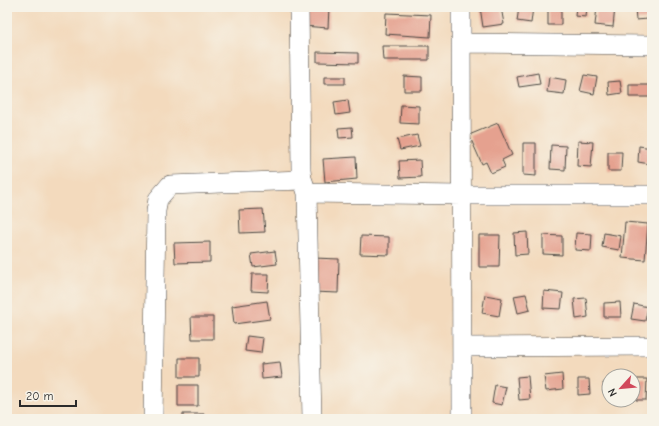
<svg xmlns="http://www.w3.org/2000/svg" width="659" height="426" font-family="'Comic Neue',sans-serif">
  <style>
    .building { fill: #e5a18f }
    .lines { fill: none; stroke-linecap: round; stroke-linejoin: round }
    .minor-casing { stroke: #494541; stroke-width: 20 }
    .minor { stroke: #fff; stroke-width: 19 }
  </style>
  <rect width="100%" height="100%" fill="#f7f3e8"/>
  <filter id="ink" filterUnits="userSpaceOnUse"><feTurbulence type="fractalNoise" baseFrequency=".025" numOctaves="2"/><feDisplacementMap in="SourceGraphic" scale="8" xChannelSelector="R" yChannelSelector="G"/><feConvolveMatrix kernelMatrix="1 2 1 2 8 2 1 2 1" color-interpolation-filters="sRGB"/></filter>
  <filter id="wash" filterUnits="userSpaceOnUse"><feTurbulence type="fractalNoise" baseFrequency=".012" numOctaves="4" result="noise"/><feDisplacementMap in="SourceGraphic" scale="16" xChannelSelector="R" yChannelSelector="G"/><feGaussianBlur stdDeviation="0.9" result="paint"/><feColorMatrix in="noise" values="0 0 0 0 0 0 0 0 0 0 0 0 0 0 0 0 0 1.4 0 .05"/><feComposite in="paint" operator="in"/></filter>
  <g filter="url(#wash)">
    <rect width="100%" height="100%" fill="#f3dabd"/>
    <g id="blocks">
      <path class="building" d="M304,7H329L328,28L303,26Z
        M480,7H501L504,24L483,27Z
        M519,7H533L531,23L517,21Z
        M548,7H561V25H548Z
        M576,7H587L586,17L575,16Z
        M597,7H615L613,27L595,25Z
        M635,7H647L648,19L636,20Z
        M386,13L431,15L430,37L385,34Z
        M382,46H429V60H383Z
        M317,52L358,53V63L317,62Z
        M538,73L540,84L519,87L517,77Z
        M584,75L597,77L594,94L580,91Z
        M404,76L422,77V91H404Z
        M324,77H345V84H324Z
        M549,77L566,80L564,94L547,92Z
        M620,81L622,93L609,95L608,82Z
        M629,85H652V97H629Z
        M348,100L350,113L336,115L334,102Z
        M401,105L419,106V124L400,123Z
        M498,123L512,155L502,160L505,167L491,173L486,162L482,164L469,135Z
        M352,127L353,137L339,138L338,128Z
        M417,135L420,146L400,150L397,139Z
        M578,141L593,142L591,167L577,166Z
        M523,143H536V176L523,175Z
        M551,145L566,146L565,170L550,169Z
        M639,146L652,148L650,164L638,162Z
        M608,152H622L621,171H608Z
        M356,157L357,179L325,182L323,159Z
        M420,160L421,177L400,178L399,161Z
        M263,209L265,232L240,233L239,210Z
        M625,222L648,224L645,260L622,258Z
        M527,232L528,254L515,255L514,233Z
        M576,233L592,234L591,251L575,250Z
        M604,233L621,236L619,250L602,247Z
        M479,235H500L499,267H479Z
        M543,235L562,236V255L543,254Z
        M361,236L389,237V255L360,254Z
        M210,242V262L175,263L174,243Z
        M275,251L277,264L253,267L251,254Z
        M314,258L339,259L338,293L313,292Z
        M252,274H269L268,292L251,291Z
        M544,291L563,293L561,309L543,308Z
        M526,294L530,310L518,313L514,296Z
        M485,295L502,298L499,316L482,313Z
        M586,298L588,317L576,319L574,299Z
        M267,301L270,319L234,324L232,306Z
        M620,302L621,317H604V303Z
        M634,304L648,307L645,321L631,319Z
        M191,317H213V339H192Z
        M247,336L263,338L261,353L245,351Z
        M179,358H199V377H179Z
        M280,362L282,377L262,379L261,364Z
        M562,374L563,389L546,391L544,376Z
        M528,376L530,399L519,400L517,377Z
        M578,379H589L590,394L578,395Z
        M637,379H647L646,400H636Z
        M609,382V395L606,396L603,383Z
        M178,385H198V406H178Z
        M495,385L506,387L502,405L492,403Z
        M183,414H204V419H183Z"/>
    </g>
  </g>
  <g filter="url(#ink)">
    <use href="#blocks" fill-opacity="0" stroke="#494541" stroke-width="1"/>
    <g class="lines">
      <g class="minor-casing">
        <path id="minor" d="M461,7L462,419
          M461,43L652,45
          M303,181L307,193L312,419
          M307,193L462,195H652
          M462,347L652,346
          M153,419L156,211L158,199L170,185L302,180L301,170L299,7"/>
      </g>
      <use href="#minor" class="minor"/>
    </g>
  </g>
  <rect width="659" height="426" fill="none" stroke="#f7f3e8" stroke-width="24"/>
  <g transform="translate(621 388) rotate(243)"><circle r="19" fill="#f7f3e8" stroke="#a5a39c"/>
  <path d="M0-3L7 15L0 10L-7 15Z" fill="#d1495b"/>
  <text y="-6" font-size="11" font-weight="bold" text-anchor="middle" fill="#2b2b2b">N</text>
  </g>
  <path d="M20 400v6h56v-6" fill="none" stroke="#2b2b2b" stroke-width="2"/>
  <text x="26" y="400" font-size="12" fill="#2b2b2b" stroke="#f7f3e8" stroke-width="3" paint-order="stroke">20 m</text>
</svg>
